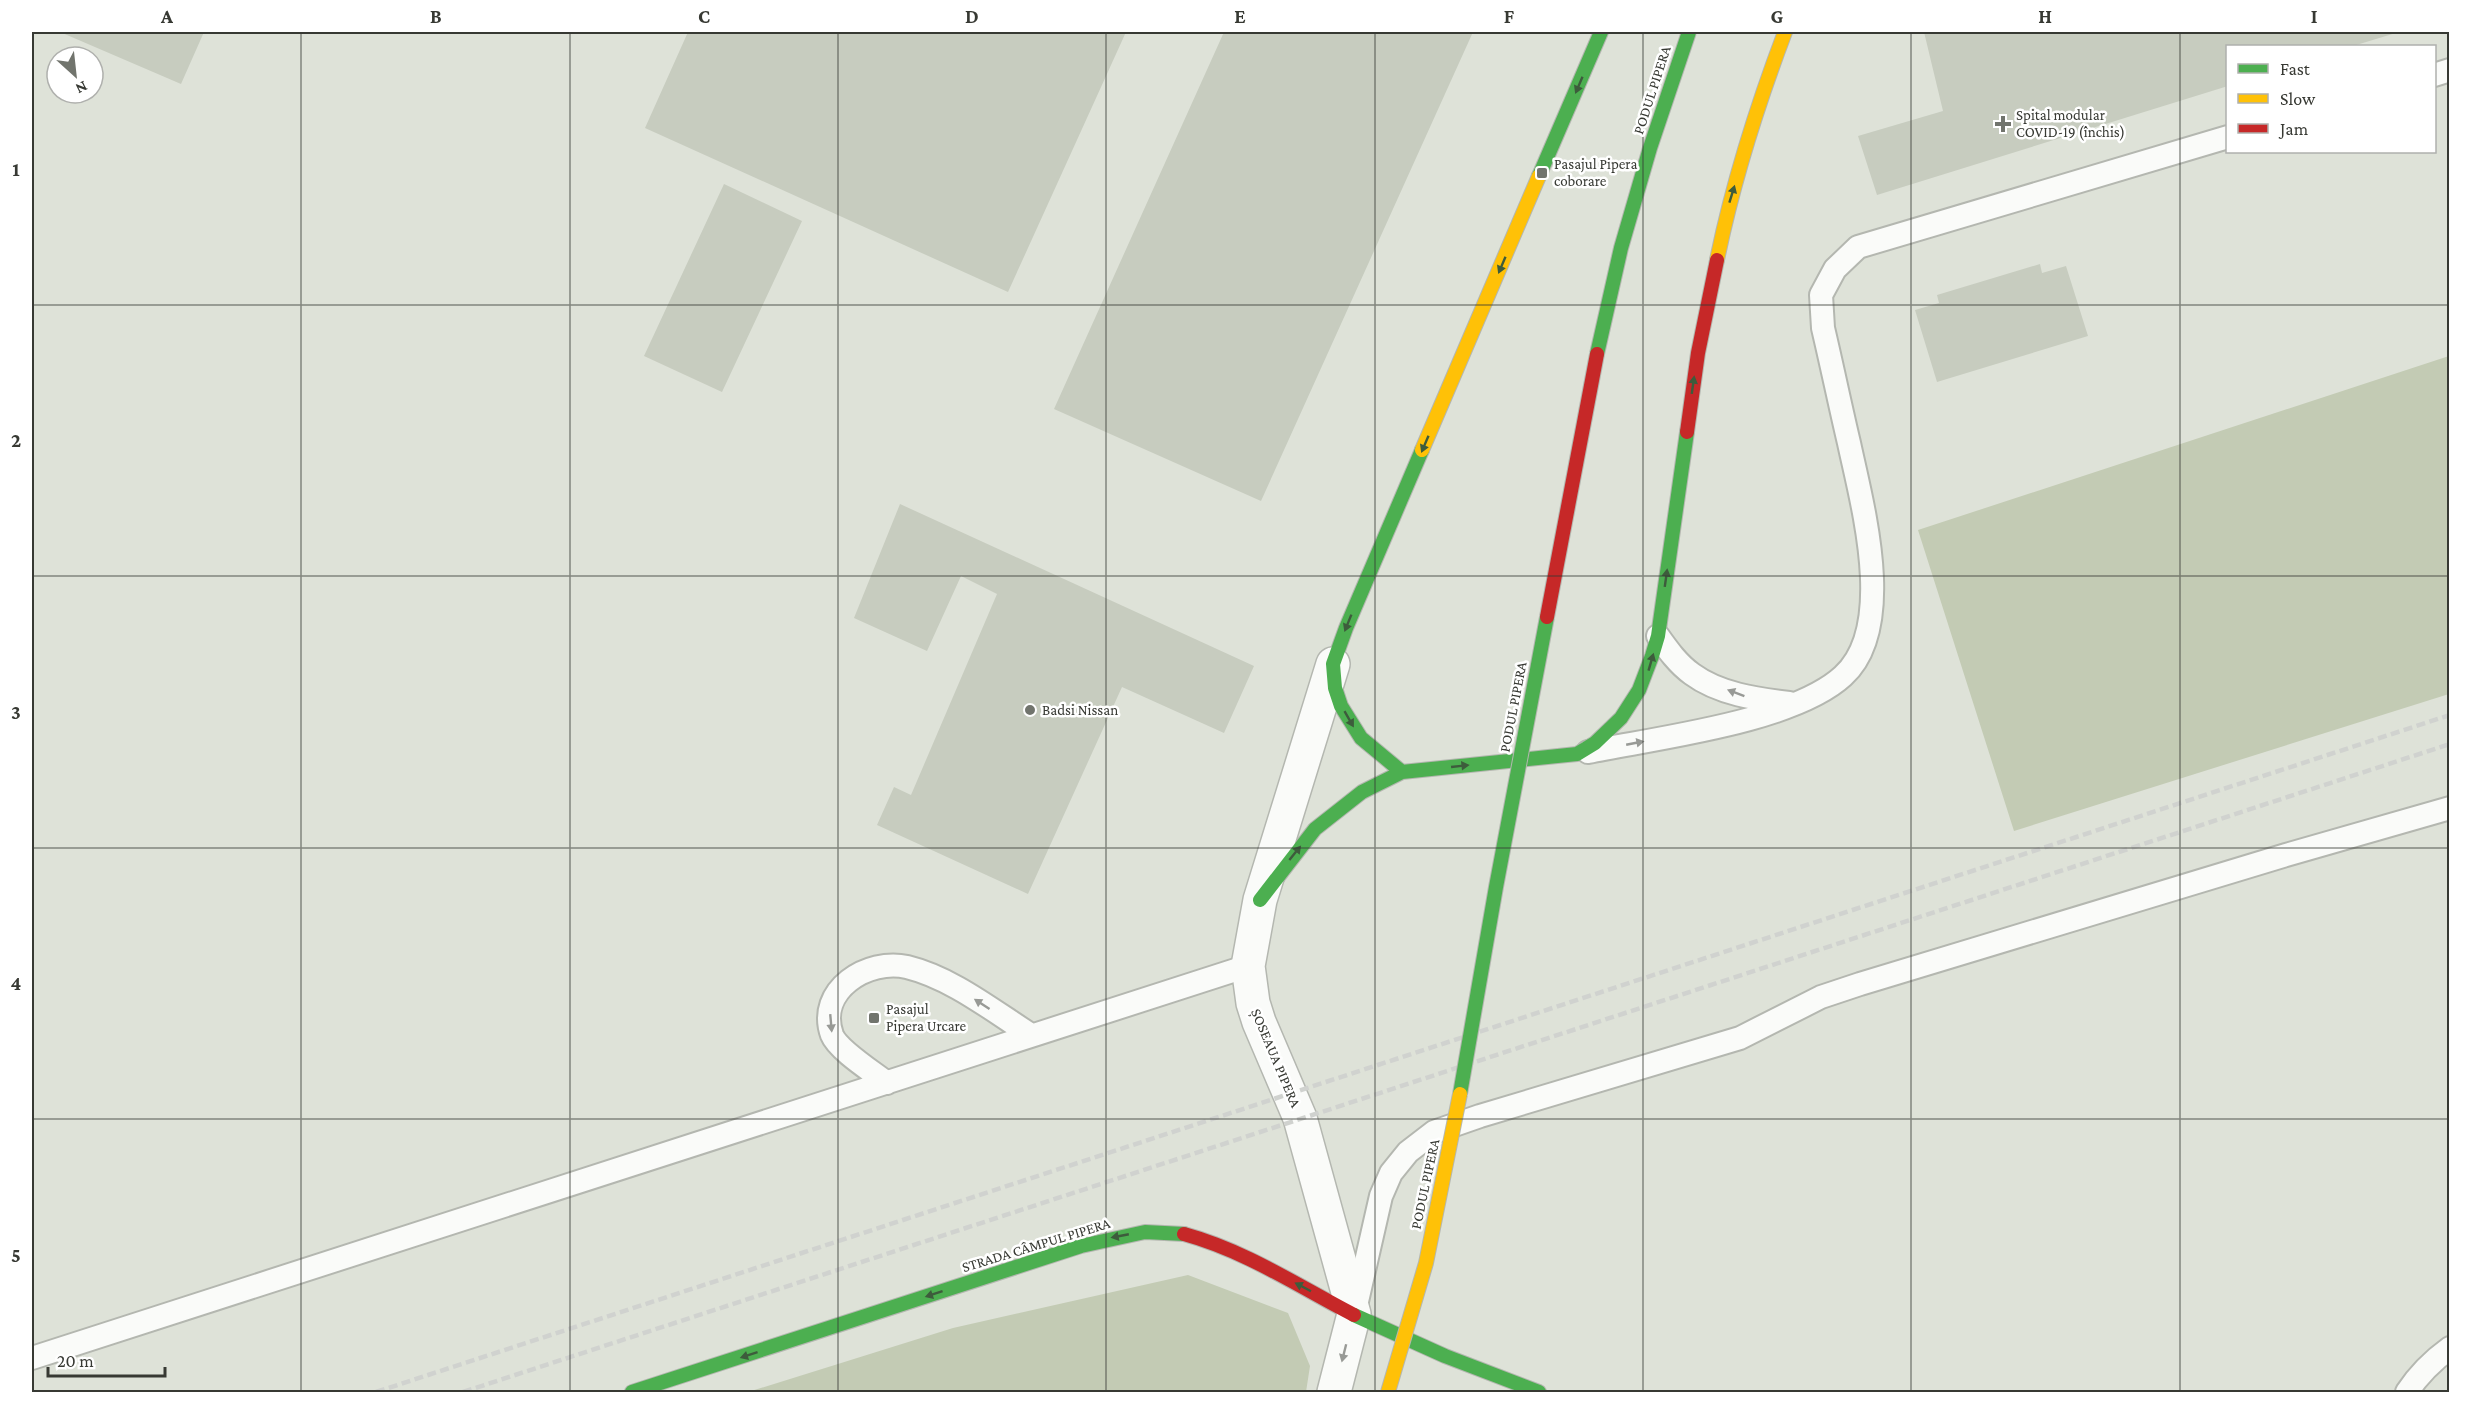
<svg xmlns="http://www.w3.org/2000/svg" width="2481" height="1424" font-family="'Crimson Pro',serif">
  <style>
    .green { fill: #c3cbb4 }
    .building { fill: #c7ccbf }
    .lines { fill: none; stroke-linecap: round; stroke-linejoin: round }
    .lane-casing { stroke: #b4b7b0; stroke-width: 26 }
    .street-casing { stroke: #b4b7b0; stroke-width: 36 }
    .fast-casing { stroke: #b4b7b0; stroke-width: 16 }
    .slow-casing { stroke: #b4b7b0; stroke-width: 16 }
    .jam-casing { stroke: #b4b7b0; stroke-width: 16 }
    .lane { stroke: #fafbf9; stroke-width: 22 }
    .street { stroke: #fafbf9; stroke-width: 33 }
    .fast { stroke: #4caf50; stroke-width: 14 }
    .slow { stroke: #ffc107; stroke-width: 14 }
    .jam { stroke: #c62828; stroke-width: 14 }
    .rail { stroke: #d0d2cf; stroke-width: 4.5; stroke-dasharray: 9 4.5; stroke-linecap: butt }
    .fast-bridge-casing { stroke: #b4b7b0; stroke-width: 16; stroke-linecap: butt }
    .slow-bridge-casing { stroke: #b4b7b0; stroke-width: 16; stroke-linecap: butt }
    .jam-bridge-casing { stroke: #b4b7b0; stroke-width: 16; stroke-linecap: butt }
    .fast-bridge { stroke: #4caf50; stroke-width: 14 }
    .slow-bridge { stroke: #ffc107; stroke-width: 14 }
    .jam-bridge { stroke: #c62828; stroke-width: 14 }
    .oneway { fill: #3d5c3c }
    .oneway2 { fill: #989a96 }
    .grid { fill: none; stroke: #373933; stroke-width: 1.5; stroke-opacity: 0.55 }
    .poi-dot { fill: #71746d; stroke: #fff; stroke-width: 2 }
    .labels { text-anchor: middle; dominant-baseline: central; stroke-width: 5; stroke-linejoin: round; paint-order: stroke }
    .street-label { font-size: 15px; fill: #373933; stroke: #fff }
    .poi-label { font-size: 15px; fill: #373933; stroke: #fff; text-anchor: start }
    .neatline { fill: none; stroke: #373933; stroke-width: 2 }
    .grid-label { font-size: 20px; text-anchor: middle; font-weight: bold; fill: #373933 }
  </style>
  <rect width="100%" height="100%" fill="#dee2d8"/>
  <path class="green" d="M2449,356V694L2014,831L1918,530Z
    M1188,1275L1288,1313L1310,1366L1306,1392H748L953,1328Z"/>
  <path class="building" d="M60,32H204L181,84Z
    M688,32H1126L1008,292L645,128Z
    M1224,32H1473L1261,501L1054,409Z
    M1924,32H2399L2353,46H2228V86L1877,195L1858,136L1943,111Z
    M724,184L802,221L722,392L644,356Z
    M2040,264L2042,273L2066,266L2088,336L1937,382L1915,310L1939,303L1937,295Z
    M900,504L1254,666L1224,733L1122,687L1028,894L877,825L894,787L911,795L997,594L961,576L927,651L854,618Z"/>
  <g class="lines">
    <g class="lane-casing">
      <path id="lane" d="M2434,75L2450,70
        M1658,636C1668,650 1678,664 1692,674C1719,694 1756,699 1789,703
        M1588,752C1656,738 1793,722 1843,676C1897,627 1862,504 1849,443C1840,405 1832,366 1823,328L1821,295L1835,269L1858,247L2228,137
        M887,1083C873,1072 838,1050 832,1035C816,990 868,958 907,967C952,978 993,1011 1031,1035
        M1355,1310L1381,1196L1391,1173L1408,1152L1434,1132L1480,1116L1740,1038L1821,997L1860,984L2286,855L2450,808
        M32,1358L1248,966
        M2407,1392C2419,1374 2432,1361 2450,1348"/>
    </g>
    <g class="street-casing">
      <path id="street" d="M1333,664L1260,900L1248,966L1253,1003L1259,1022L1300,1118L1354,1314L1334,1392"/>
    </g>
    <g class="fast-casing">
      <path id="fast" d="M1539,176L1601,32
        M1402,772L1361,738L1341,706L1335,688L1333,664L1346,628L1422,450
        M1260,900L1315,829L1362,792L1402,772L1577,754L1595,743L1621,718L1639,690L1652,656L1658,636L1687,432
        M1354,1315L1445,1356L1539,1392
        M632,1392L1081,1246L1145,1232L1184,1234"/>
    </g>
    <g class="slow-casing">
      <path id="slow" d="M1717,260C1733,182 1757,106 1785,32
        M1422,450L1539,176"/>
    </g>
    <g class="jam-casing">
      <path id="jam" d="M1687,432L1698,353L1717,260
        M1184,1234C1246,1251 1298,1286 1354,1315"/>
    </g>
    <use href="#lane" class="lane"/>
    <use href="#street" class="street"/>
    <use href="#fast" class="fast"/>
    <use href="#slow" class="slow"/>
    <use href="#jam" class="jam"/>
    <path class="rail" d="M376,1392L2450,715
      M463,1392L2450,744"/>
    <g class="fast-bridge-casing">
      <path id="fast-bridge" d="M1597,354L1621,248L1650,148L1689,32
        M1460,1094L1496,887L1547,617"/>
    </g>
    <g class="slow-bridge-casing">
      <path id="slow-bridge" d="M1388,1392L1426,1263L1460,1094"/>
    </g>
    <g class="jam-bridge-casing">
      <path id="jam-bridge" d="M1547,617L1597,354"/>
    </g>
    <use href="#fast-bridge" class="fast-bridge"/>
    <use href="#slow-bridge" class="slow-bridge"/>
    <use href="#jam-bridge" class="jam-bridge"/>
  </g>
  <defs><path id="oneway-solid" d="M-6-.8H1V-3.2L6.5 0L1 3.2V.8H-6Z" transform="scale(1.5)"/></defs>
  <g class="oneway">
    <use href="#oneway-solid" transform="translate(1579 85) rotate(113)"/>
    <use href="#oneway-solid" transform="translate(1732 194) rotate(-73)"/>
    <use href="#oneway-solid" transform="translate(1502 265) rotate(113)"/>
    <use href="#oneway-solid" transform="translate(1693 385) rotate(-82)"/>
    <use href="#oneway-solid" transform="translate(1425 444) rotate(113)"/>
    <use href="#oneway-solid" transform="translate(1666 578) rotate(-82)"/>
    <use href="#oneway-solid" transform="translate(1348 623) rotate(112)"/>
    <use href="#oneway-solid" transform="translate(1651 662) rotate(-74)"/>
    <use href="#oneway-solid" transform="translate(1349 719) rotate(60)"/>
    <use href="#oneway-solid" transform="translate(1460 766) rotate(-6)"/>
    <use href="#oneway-solid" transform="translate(1295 853) rotate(-51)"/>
    <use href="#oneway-solid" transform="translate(1120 1236) rotate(169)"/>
    <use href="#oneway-solid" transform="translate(1303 1287) rotate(-152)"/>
    <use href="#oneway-solid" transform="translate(934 1294) rotate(162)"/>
    <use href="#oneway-solid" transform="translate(749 1355) rotate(162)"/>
  </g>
  <g class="oneway2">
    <use href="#oneway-solid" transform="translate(1736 693) rotate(-159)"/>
    <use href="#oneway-solid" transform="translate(1635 743) rotate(-11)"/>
    <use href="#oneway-solid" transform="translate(982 1004) rotate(-147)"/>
    <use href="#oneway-solid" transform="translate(831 1023) rotate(85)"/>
    <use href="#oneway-solid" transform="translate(1344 1353) rotate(104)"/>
  </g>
  <path class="grid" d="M301,32V1392M570,32V1392M838,32V1392M1106,32V1392M1375,32V1392M1643,32V1392M1911,32V1392M2180,32V1392M32,305H2450M32,576H2450M32,848H2450M32,1119H2450"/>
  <g class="poi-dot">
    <path d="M2000 115h6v6h6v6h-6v6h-6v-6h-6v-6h6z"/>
    <rect x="1536" y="167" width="12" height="12" rx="3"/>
    <circle cx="1030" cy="710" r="6"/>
    <rect x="868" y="1012" width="12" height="12" rx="3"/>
  </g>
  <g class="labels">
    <g class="street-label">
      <text transform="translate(1652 90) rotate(-72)">PODUL PIPERA</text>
      <text transform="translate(1513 707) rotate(-79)">PODUL PIPERA</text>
      <text transform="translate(1276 1058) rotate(67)">ȘOSEAUA PIPERA</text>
      <text transform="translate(1425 1184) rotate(-78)">PODUL PIPERA</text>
      <text transform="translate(1036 1245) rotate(-17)">STRADA CÂMPUL PIPERA</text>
    </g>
    <g class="poi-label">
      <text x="2016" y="115">Spital modular<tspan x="2016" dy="17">COVID-19 (închis)</tspan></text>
      <text x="1554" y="164">Pasajul Pipera<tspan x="1554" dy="17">coborare</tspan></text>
      <text x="1042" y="710">Badsi Nissan</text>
      <text x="886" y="1009">Pasajul<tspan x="886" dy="17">Pipera Urcare</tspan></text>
    </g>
  </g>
  <rect width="2481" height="1424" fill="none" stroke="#ffffff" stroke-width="66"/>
  <rect x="2226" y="45" width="210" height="108" fill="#ffffff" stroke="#afb0ad" stroke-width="1.5"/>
  <rect x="2238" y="64" width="30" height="9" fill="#4caf50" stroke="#afb0ad" stroke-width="1.5"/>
  <text x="2280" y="75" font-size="18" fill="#373933">Fast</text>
  <rect x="2238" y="94" width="30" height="9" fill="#ffc107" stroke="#afb0ad" stroke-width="1.5"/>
  <text x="2280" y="105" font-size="18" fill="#373933">Slow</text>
  <rect x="2238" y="124" width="30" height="9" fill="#c62828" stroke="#afb0ad" stroke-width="1.5"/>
  <text x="2280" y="135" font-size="18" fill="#373933">Jam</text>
  <g transform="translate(75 75) rotate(153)"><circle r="28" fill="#ffffff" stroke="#afb0ad" stroke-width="1.5"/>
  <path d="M0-4.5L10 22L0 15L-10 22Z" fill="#71746d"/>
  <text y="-9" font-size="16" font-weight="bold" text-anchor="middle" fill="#373933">N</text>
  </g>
  <path d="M48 1367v9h117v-9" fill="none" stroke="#373933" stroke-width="3"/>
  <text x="57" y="1367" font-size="18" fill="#373933" stroke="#ffffff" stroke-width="4.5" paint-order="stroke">20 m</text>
  <rect x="33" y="33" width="2415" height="1358" class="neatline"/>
  <g class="grid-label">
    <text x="167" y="23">A</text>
    <text x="436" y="23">B</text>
    <text x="704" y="23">C</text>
    <text x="972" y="23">D</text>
    <text x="1240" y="23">E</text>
    <text x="1509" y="23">F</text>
    <text x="1777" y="23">G</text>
    <text x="2045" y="23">H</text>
    <text x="2314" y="23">I</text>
    <text x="16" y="176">1</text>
    <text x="16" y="447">2</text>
    <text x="16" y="719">3</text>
    <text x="16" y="990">4</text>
    <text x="16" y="1262">5</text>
  </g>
</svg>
